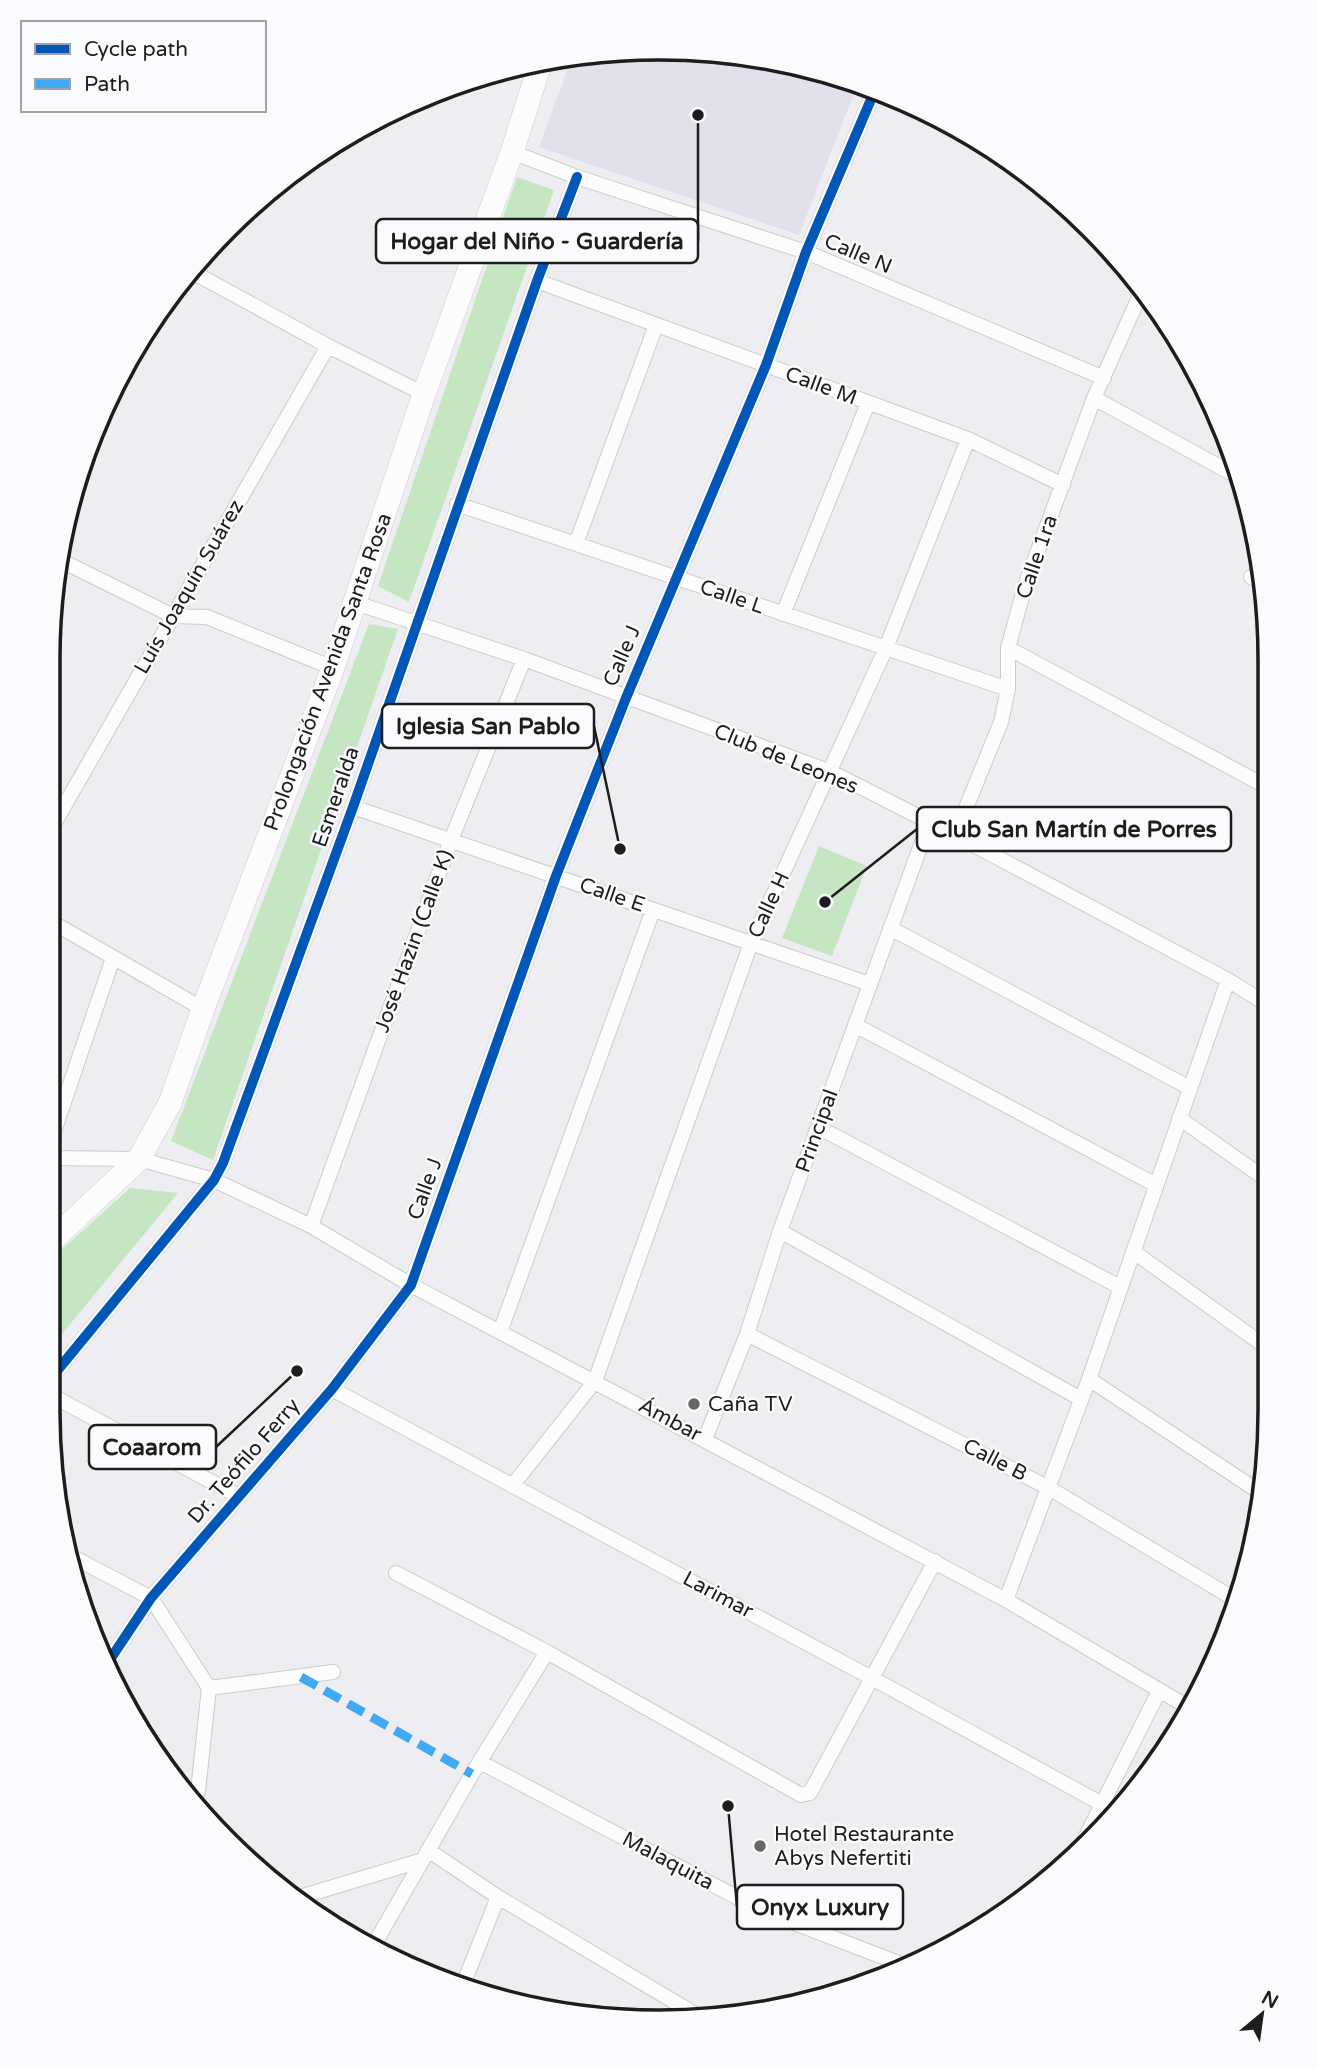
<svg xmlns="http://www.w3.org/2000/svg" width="1318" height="2070" font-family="'Varela Round',sans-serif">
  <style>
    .built { fill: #e0e1eb }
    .green { fill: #c5e5c3 }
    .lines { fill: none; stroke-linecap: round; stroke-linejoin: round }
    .street-casing { stroke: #cbcccf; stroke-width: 16 }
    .primary-casing { stroke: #cbcccf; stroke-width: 24 }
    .street { stroke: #fcfcfd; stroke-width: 14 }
    .primary { stroke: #fcfcfd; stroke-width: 23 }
    .quiet { stroke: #3fa9f5; stroke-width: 9; stroke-dasharray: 18 9; stroke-linecap: butt }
    .cycleway-casing { stroke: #fafbff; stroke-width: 15 }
    .cycleway { stroke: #0057b8; stroke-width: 10 }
    .poi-dot { fill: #66666a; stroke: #fafbff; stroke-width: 2.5 }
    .labels { text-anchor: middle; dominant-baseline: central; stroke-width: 5; stroke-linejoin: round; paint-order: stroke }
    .street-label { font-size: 21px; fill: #1d1d20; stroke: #fafbff }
    .poi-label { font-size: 21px; fill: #1d1d20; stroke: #fafbff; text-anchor: start }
    .rim { fill: none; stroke: #1d1d20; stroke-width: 3.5 }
    .leader { fill: none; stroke: #1d1d20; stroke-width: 2.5 }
    .callout-dot { fill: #1d1d20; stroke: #fafbff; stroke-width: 2.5 }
    .callout { fill: #fafbff; stroke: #1d1d20; stroke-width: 2.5 }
    .callout-label { font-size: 23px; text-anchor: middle; font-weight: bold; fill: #1d1d20 }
  </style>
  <rect width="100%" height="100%" fill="#eeeef2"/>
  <path class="built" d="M699,49L818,68L858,83L799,235L539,147L573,54Z"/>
  <path class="green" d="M517,177L554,190L409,602L378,586Z
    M369,624L398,629L213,1160L171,1141Z
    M819,846L867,866L832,956L782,938Z
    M130,1188L178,1193L48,1351V1262Z"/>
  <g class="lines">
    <g class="street-casing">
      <path id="street" d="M512,152L577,177L806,252L1104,378
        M189,270L328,346L424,394
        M537,281L968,439L1063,485
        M1094,398L1242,479
        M457,504L1008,689
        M576,544L656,325
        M58,559L173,616L207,617L333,668
        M1251,577L1264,584
        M356,603L524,659L831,772L955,835L1228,980L1268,1005
        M783,614L868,403
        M1008,648L1269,788
        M353,807L870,984
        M51,829L328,346
        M955,835L1001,722L1008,689V648L1025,586L1094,398L1144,286
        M50,921L203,1009
        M890,928L1190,1088
        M855,1025L1156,1185
        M1179,1118L1267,1180
        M818,1127L1120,1287
        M49,1146L113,958
        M49,1158L139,1159L214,1180L311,1226L411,1285L1006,1600L1188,1707
        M311,1226L451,840L524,659
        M780,1231L1081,1399
        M1134,1252L1266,1347
        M500,1332L653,910
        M747,1334L1049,1488L1236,1600
        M1089,1379L1264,1495
        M47,1383L214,1180L223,1163L353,807L537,281L577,177
        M332,1389L870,1677L1102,1804
        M47,1393L238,1496
        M705,1439L747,1334L780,1231L929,823
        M512,1486L595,1381L751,943L886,648L968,439
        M71,1556L151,1598L209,1688
        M396,1573L547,1652L801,1795L810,1793L935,1561
        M1006,1600L1089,1379L1228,980
        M107,1664L151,1598L332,1389L411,1285L556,876L626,698L766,365L806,252L875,90
        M209,1688L333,1672
        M480,1762L761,1910L901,1964
        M198,1791L209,1688
        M1084,1840L1159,1691
        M428,1850L498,1897L700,2017
        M300,1897L423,1860
        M375,1943L472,1774L547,1652
        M461,1990L498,1897"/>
    </g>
    <g class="primary-casing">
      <path id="primary" d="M48,1244L139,1159L170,1103L203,1009L333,668L424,394L512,152L541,61"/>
    </g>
    <use href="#street" class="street"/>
    <use href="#primary" class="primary"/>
    <path class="quiet" d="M301,1677L472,1774"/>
    <g class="cycleway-casing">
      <path id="cycleway" d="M47,1383L214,1180L223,1163L353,807L537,281L577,177
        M107,1664L151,1598L332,1389L411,1285L556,876L626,698L766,365L806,252L875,90"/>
    </g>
    <use href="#cycleway" class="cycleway"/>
  </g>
  <g class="poi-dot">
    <circle cx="694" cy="1404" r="7"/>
    <circle cx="760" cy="1846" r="7"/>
  </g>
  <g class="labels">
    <g class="street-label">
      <text transform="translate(858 254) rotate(23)">Calle N</text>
      <text transform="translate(821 386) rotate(20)">Calle M</text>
      <text transform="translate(1037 557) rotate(-71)">Calle 1ra</text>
      <text transform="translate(189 587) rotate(-60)">Luís Joaquín Suárez</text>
      <text transform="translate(732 597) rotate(19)">Calle L</text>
      <text transform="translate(622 656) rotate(-67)">Calle J</text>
      <text transform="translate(328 672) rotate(-70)">Prolongación Avenida Santa Rosa</text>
      <text transform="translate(786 759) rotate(22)">Club de Leones</text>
      <text transform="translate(336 797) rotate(-71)">Esmeralda</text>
      <text transform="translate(612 895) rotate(19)">Calle E</text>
      <text transform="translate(769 905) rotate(-65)">Calle H</text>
      <text transform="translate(414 941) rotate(-70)">José Hazin (Calle K)</text>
      <text transform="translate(817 1131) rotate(-70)">Principal</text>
      <text transform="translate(425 1189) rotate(-70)">Calle J</text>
      <text transform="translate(670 1420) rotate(28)">Ámbar</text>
      <text transform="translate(995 1460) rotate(27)">Calle B</text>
      <text transform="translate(244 1461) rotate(-49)">Dr. Teófilo Ferry</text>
      <text transform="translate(718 1595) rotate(28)">Larimar</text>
      <text transform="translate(668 1861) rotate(28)">Malaquita</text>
    </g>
    <g class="poi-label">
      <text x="708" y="1404">Caña TV</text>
      <text x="774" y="1834">Hotel Restaurante<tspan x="774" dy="24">Abys Nefertiti</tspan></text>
    </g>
  </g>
  <path d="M0 0H1318V2070H0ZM659 60H659A599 599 0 0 1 1258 659V1411A599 599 0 0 1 659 2010H659A599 599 0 0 1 60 1411V659A599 599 0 0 1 659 60Z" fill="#fafbff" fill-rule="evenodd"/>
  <path class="rim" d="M659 60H659A599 599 0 0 1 1258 659V1411A599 599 0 0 1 659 2010H659A599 599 0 0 1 60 1411V659A599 599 0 0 1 659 60Z"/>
  <path class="leader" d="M698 115L698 241M620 849L594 726M825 902L917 829M297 1371L216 1447M728 1806L737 1907"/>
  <g class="callout-dot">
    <circle cx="698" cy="115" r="7"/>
    <circle cx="620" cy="849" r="7"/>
    <circle cx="825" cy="902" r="7"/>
    <circle cx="297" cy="1371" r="7"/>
    <circle cx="728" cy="1806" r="7"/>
  </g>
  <g class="callout">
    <rect x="376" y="219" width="322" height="44" rx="7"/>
    <rect x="382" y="704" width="212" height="44" rx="7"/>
    <rect x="917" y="807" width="314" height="44" rx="7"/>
    <rect x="89" y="1425" width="127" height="44" rx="7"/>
    <rect x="737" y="1885" width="166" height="44" rx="7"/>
  </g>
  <g class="callout-label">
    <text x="537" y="249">Hogar del Niño - Guardería</text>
    <text x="488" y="734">Iglesia San Pablo</text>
    <text x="1074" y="837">Club San Martín de Porres</text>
    <text x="152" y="1455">Coaarom</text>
    <text x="820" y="1915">Onyx Luxury</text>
  </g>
  <rect x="21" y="21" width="245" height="91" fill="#fafbff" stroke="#a2a2a6" stroke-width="2"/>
  <rect x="35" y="44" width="35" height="10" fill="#0057b8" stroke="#a2a2a6" stroke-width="2"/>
  <text x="84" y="56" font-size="21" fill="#1d1d20">Cycle path</text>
  <rect x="35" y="79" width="35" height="10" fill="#3fa9f5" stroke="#a2a2a6" stroke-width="2"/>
  <text x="84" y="91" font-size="21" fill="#1d1d20">Path</text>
  <g transform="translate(1262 2014) rotate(29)" stroke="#fafbff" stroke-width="5" paint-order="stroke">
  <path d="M0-5L12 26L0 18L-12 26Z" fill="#1d1d20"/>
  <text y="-10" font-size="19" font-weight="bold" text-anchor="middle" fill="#1d1d20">N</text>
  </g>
</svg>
